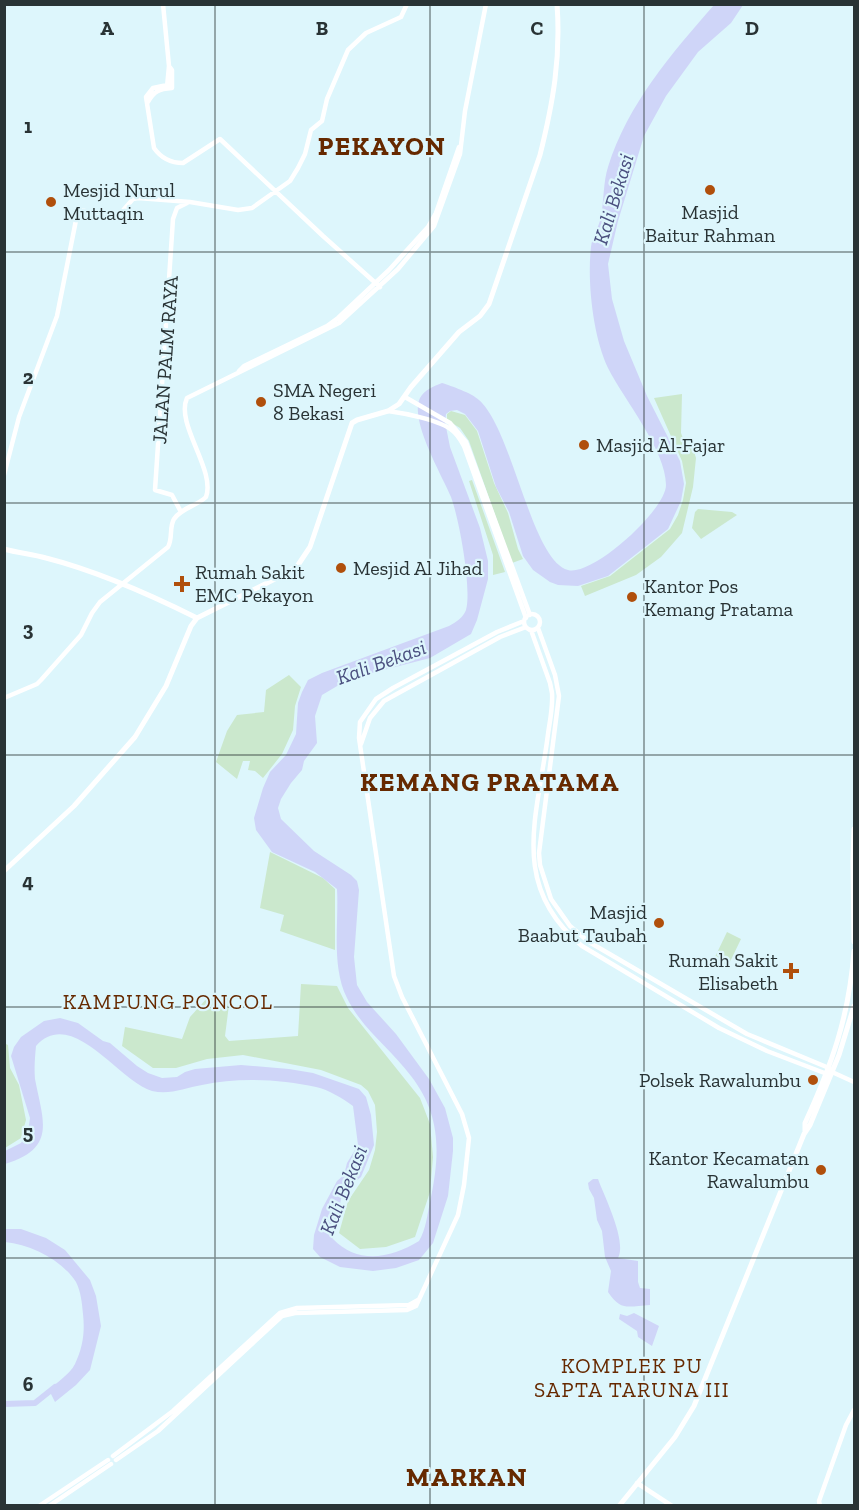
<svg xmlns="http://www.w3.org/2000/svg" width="859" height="1510" font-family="'Zilla Slab',serif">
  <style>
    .green { fill: #cbe8cd }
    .water { fill: #cfd5f8 }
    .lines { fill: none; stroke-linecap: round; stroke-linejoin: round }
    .river { stroke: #cfd5f8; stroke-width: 6 }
    .minor { stroke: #fff; stroke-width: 4.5 }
    .major { stroke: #fff; stroke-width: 5 }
    .grid { fill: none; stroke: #293335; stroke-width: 1.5; stroke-opacity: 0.55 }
    .poi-dot { fill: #b04f0b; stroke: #ddf6fc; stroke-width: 2 }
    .labels { text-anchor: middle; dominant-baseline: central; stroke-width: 4.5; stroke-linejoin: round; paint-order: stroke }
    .poi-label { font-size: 20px; fill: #293335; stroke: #ddf6fc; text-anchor: start }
    .street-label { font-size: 20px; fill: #293335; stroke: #ddf6fc }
    .water-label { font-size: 21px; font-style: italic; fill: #4a4f7f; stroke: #ddf6fc }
    .neighbourhood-label { font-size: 21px; letter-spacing: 1.5px; fill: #662900; stroke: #ddf6fc }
    .district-label { font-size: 26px; font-weight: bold; letter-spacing: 1.5px; fill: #662900; stroke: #ddf6fc }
    .grid-label { font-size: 20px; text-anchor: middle; font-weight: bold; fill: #293335; stroke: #ddf6fc; stroke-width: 4.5; stroke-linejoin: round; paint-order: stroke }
  </style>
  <rect width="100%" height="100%" fill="#ddf6fc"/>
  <path class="green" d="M682,394L681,433L684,441L693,448L696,458L693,487L682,533L661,557L636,575L585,596L581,586L610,576L670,529L678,515L683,500L686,483L682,461L654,398Z
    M451,411L465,415L477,431L494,483L508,513L518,549L523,559L512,563L469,441L460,428L447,420V414Z
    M472,480L505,572L493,575V555L469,481Z
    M698,509L732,512L737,515L701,539L692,528L695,512Z
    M289,675L301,687L295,706L293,730L282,754L263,778L255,771L248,770L250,761H243L237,779L216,762L227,731L237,715L264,712L266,690Z
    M270,852L323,878L335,889V950L280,931L284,915L260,908Z
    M727,932L741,939L728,966L714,959Z
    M301,984L337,986L348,1008L420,1098L430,1124L433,1157L430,1192L415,1237L386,1247L360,1249L339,1233L348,1201L369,1170L375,1150L377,1132L375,1105L368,1091L361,1085L321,1070L243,1055L207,1059L176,1068H153L122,1046L125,1027L182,1039L190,1017L208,997H230L225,1036L229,1041L298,1036Z
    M4,1043L8,1045L10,1068L19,1085L26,1120L21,1138L5,1148Z"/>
  <path class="water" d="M714,5H743L731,23L698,52L666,96L644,136L618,221L608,264L612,299L624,341L647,396L680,461L684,484L681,501L668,529L608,576L578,586L558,585L550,582L533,570L523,556L509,512L496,487L478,431L465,414L457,410L450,411L446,414L445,422L450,447L480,528L488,561V579L477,620L471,634L430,658L349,679L322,695L315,716L317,743L304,761L302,770L291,783L281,799L278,808L281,819L314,851L351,875L357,881L359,890L354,957L357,985L367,1002L396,1034L429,1079L445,1108L453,1138V1151L448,1196L433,1243L419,1260L396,1268L373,1271L340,1267L320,1257L313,1249L314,1235L322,1209L337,1181L344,1175L347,1163L358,1145L353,1106C342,1098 329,1090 316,1087C281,1079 237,1077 202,1085C185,1088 170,1095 152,1091C118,1081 72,1006 36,1046C35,1057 34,1068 35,1079C43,1121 57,1148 5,1164V1151L21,1143L28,1132L30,1118L11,1056L14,1047L21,1037L44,1021L60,1018L78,1023L103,1041L110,1043L137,1066L148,1073L162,1078L177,1077L185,1072L195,1069L241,1065L289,1069L313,1073L359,1089L366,1097L371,1115L374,1145L361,1177L344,1191L341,1199L337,1220L331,1232L333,1239C358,1265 391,1258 419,1241C426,1229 427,1216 430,1202C440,1155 442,1116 411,1076C391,1049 362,1029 347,998C331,966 339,924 337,889L315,872L272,852L256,830L254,818L263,788L270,772L286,755L296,734L298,703L302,692L308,680L322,673L449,626C456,622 463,618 466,610C472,589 459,518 451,497C442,475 409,420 420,398C424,390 434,386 442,383C451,386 472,393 479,400C513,430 531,560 568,570C592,577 666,510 666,485C666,450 624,400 608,368C593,336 587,282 591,247C592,237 599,227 601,217C604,201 603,183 608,167C627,105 672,53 714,5Z
    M593,1179H598C605,1198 627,1241 618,1258L638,1261V1282L640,1288L650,1289V1305C629,1306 621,1312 608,1292L611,1271L605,1257L602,1231L597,1220L594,1198L589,1189L588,1183Z
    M5,1229H21L46,1238L65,1250L90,1280L96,1296L101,1326L90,1370L76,1385L55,1402L49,1390C57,1382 70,1374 75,1364C83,1347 85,1332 83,1314C82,1303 81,1292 76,1282C61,1259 31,1245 5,1242Z
    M634,1313L659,1326L652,1346L638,1337L637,1331L619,1319L620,1314L627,1316Z"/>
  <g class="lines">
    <path class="river" d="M4,1404L35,1403L55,1387"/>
    <path class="minor" d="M172,84L153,88L146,97L154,148C161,158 171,163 183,163L220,139L323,236L380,287
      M167,87L169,66
      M148,102C154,91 159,89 172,88V70L169,66L163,4
      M239,371L244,366L327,326L338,318L389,270L428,227L436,213L459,147
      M405,397L450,423L466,442L530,615
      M388,411C403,413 441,420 453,431C458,435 461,441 464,446L526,618
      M4,475L19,417L57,316L78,210L118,216L133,199L138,198L190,202L238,210L252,208L290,181L298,168L305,154L311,130L322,121L327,99L348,50L366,33L401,17L407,4
      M181,512L172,495L155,490L173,219L177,208L187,203
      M524 622a8 8 0 1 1 16 0a8 8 0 1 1-16 0Z
      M538,628L555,675L559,696L539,853L540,865L551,899L570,926L589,942L747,1034L829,1068L832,1072L854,1082
      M531,630L550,683L552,693C553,707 550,720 548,734C538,815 508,885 582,946L719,1028L767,1051L827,1074
      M4,698L37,684L41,680L81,635L92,613L100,602L168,547C173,538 169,527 174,519C181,508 197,506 206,497C216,470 175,424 187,398L339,323L398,269L434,226L460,154L465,111L486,4
      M361,744L370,718L384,701L500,637L526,627
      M113,1456L173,1411L280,1313L297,1308L409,1305L418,1300
      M116,1460L158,1431L282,1316L295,1313L407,1310L416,1306L458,1215L464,1185L469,1138L462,1114L402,997L394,976L359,738L360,722L376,699L393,688L497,632L524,621
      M637,1483L672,1506
      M39,1506L108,1460
      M49,1506L111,1464
      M820,1506L819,1501L846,1425L854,1410"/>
    <path class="major" d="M4,549C18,553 32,554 46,558C97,571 149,594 197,618
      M854,829L853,860L854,942
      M4,871L74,806L135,737L166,686L191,626L197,618L281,576L298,565L310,547L352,423L357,420L388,411L399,404L411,387L459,332L480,316L489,304L540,155C553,103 561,58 557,4
      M805,1131V1123C832,1064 849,1017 854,951
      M619,1506L675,1437L694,1406L804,1134L810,1125L839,1055L854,1006"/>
  </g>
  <path class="grid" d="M215,4V1506M430,4V1506M644,4V1506M4,252H854M4,503H854M4,755H854M4,1007H854M4,1258H854"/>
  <g class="poi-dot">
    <circle cx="710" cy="190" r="6"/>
    <circle cx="51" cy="202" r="6"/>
    <circle cx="261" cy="402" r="6"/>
    <circle cx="584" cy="445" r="6"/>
    <circle cx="341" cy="568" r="6"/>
    <path d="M179 575h6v6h6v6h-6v6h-6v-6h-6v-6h6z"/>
    <circle cx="632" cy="597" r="6"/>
    <circle cx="659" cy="923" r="6"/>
    <path d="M788 962h6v6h6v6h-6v6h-6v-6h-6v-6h6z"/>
    <circle cx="813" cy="1080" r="6"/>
    <circle cx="821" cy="1170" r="6"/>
  </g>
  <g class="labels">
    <g class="poi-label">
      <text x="63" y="190">Mesjid Nurul<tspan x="63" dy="23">Muttaqin</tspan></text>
      <text x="710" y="212" text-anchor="middle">Masjid<tspan x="710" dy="23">Baitur Rahman</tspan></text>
      <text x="273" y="390">SMA Negeri<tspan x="273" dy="23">8 Bekasi</tspan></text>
      <text x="596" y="445">Masjid Al-Fajar</text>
      <text x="353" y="568">Mesjid Al Jihad</text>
      <text x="195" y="572">Rumah Sakit<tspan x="195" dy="23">EMC Pekayon</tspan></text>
      <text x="644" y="586">Kantor Pos<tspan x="644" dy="23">Kemang Pratama</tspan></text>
      <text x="647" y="912" text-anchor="end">Masjid<tspan x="647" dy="23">Baabut Taubah</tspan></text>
      <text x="778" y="960" text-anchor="end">Rumah Sakit<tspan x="778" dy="23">Elisabeth</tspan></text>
      <text x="801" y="1080" text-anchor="end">Polsek Rawalumbu</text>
      <text x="809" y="1158" text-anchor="end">Kantor Kecamatan<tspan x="809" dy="23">Rawalumbu</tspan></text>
    </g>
    <g class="street-label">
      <text transform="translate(165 360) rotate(-86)">JALAN PALM RAYA</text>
    </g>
    <g class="water-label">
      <text transform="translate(613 199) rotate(-73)">Kali Bekasi</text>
      <text transform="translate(381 662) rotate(-20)">Kali Bekasi</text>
      <text transform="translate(343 1190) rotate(-68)">Kali Bekasi</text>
    </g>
    <g class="neighbourhood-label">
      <text x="168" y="1001">KAMPUNG PONCOL</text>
      <text x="632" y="1365">KOMPLEK PU<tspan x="632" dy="24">SAPTA TARUNA III</tspan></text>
    </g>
    <g class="district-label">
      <text x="382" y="146">PEKAYON</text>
      <text x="490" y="782">KEMANG PRATAMA</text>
      <text x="467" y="1477">MARKAN</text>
    </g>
  </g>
  <g class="grid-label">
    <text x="107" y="35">A</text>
    <text x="322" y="35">B</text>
    <text x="537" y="35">C</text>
    <text x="752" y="35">D</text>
    <text x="28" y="133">1</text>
    <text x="28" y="384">2</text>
    <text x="28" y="636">3</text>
    <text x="28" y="888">4</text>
    <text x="28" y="1139">5</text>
    <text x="28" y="1391">6</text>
  </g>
  <rect width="859" height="1510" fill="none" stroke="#293335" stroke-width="12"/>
</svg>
